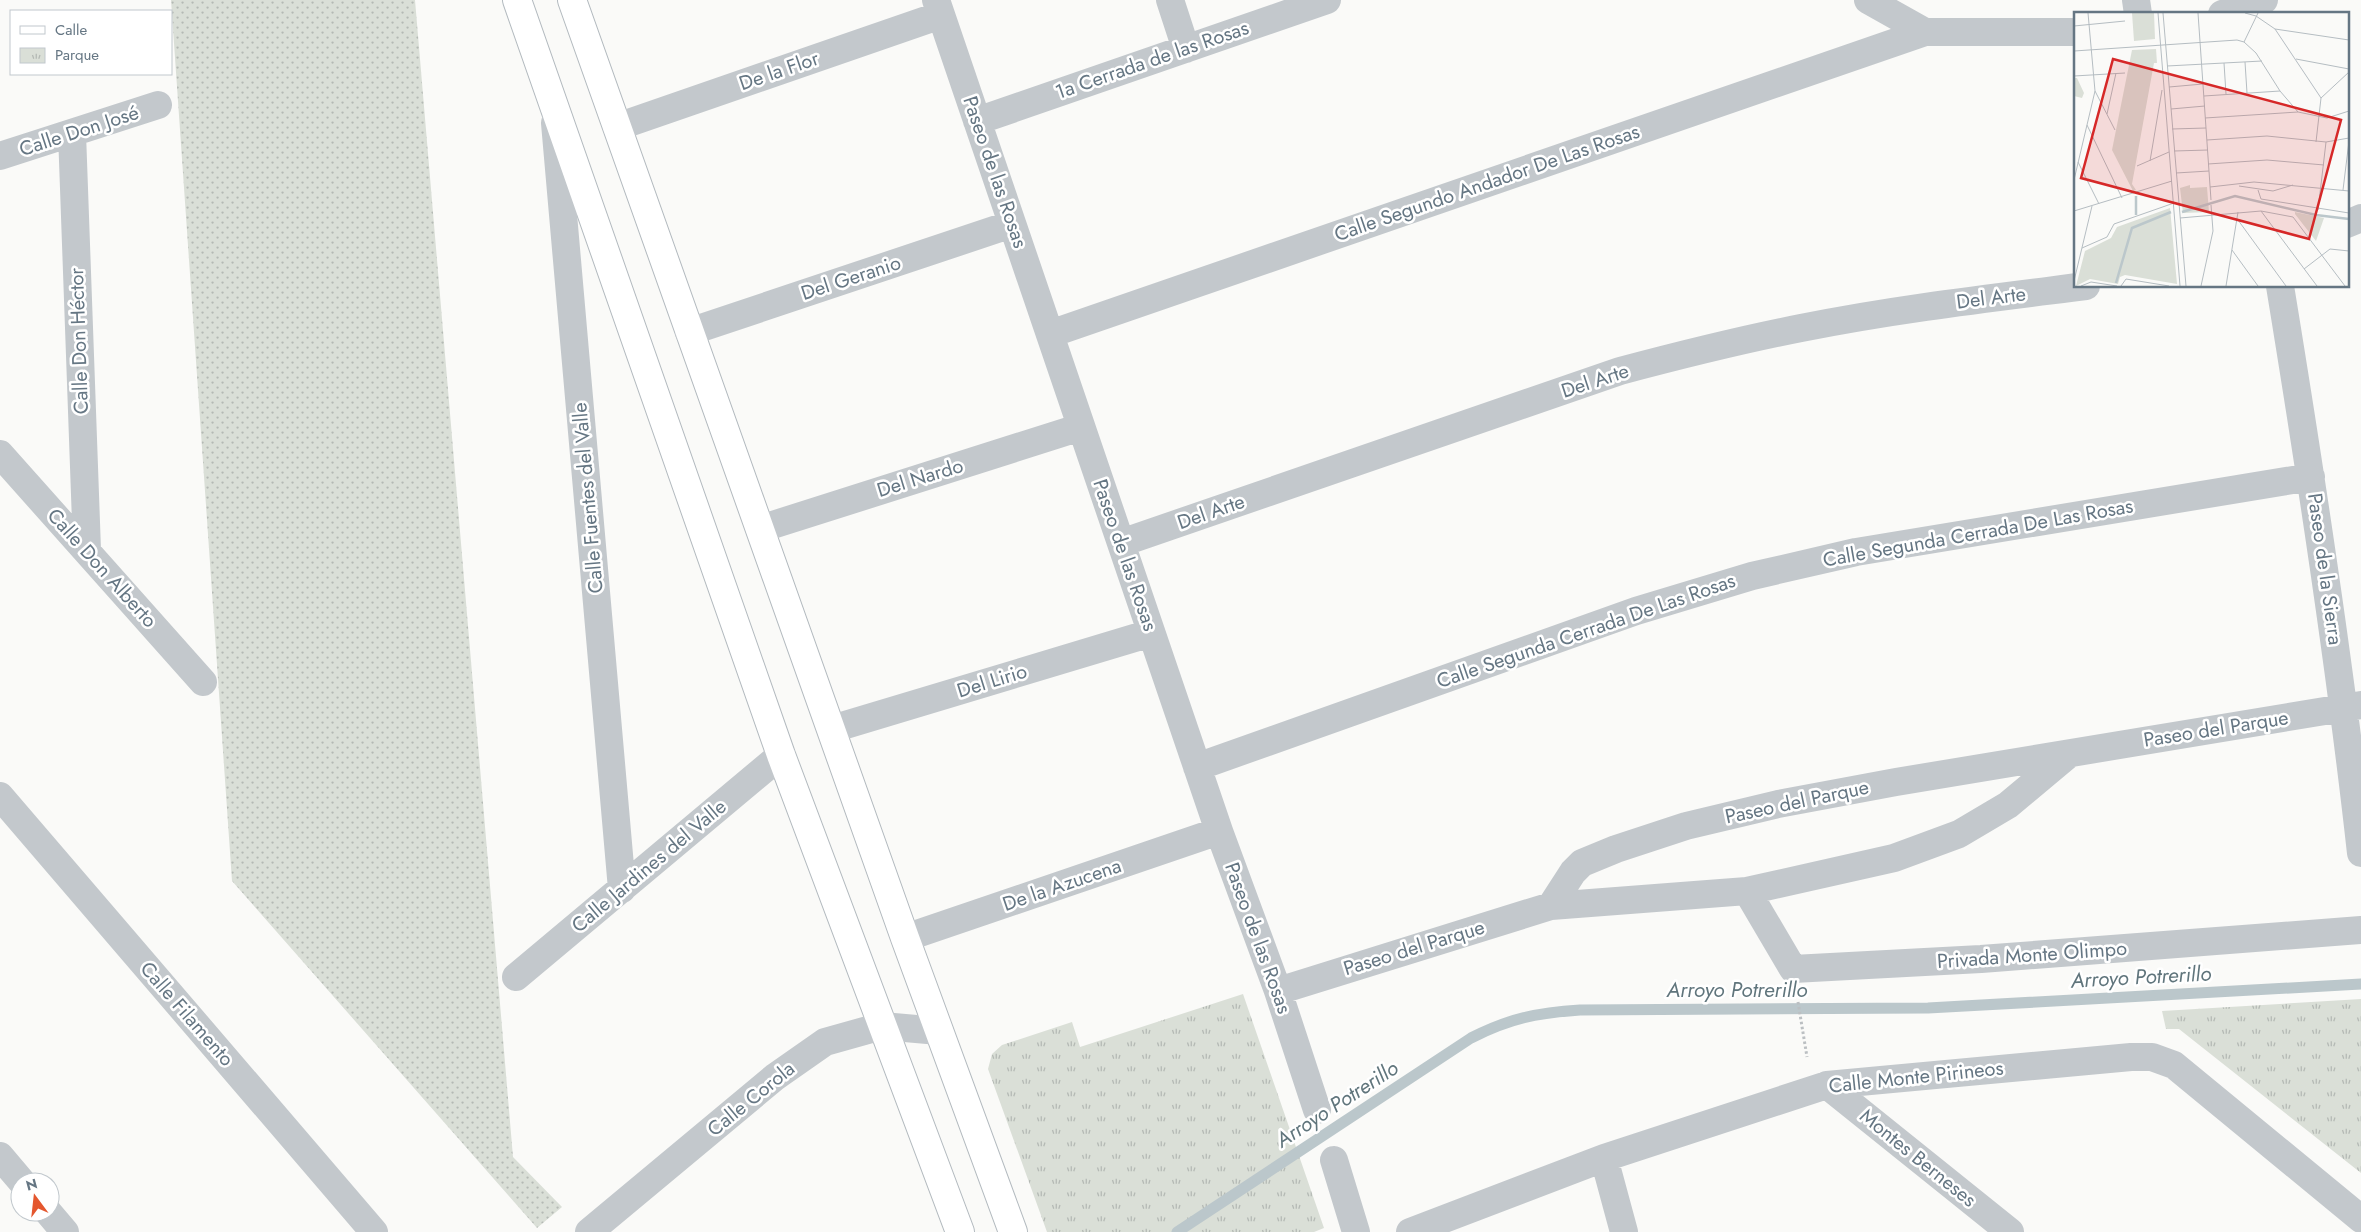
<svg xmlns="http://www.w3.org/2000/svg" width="2361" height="1232" font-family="Jost,sans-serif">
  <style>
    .grass { fill: url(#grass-dots) }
    .park { fill: url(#park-tufts) }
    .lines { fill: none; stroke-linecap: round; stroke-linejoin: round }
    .stream { stroke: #bbc7cb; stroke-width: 11 }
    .secondary-casing { stroke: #b3babf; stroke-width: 30 }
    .path { stroke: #bbbfc2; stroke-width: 3; stroke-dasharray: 2.5 2.5; stroke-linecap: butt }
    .street { stroke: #c3c8cc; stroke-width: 28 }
    .secondary { stroke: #fff; stroke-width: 28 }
    .labels { text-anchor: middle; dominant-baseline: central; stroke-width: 5; stroke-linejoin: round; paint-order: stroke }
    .street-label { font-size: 20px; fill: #657683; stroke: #fff }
    .water-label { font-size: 21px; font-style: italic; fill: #60757c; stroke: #fff }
    .inset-river { fill: none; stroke: #bbc7cb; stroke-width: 2.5 }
    .inset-road { fill: none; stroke: #b5bdc2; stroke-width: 1 }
    .view { fill: #d62828; fill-opacity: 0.15; stroke: #d62828; stroke-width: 2.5 }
    .inset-edge { fill: none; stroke: #657683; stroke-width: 2.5 }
  </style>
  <defs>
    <pattern id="grass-dots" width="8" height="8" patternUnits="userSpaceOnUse" patternTransform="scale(1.25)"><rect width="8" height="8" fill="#dadfd7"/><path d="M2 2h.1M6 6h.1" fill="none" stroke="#b4b9b4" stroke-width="1.8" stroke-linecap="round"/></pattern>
    <pattern id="park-tufts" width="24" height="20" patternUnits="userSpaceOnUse" patternTransform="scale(1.25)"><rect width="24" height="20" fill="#dadfd7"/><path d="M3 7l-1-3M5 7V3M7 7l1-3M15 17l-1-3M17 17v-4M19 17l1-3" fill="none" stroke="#b4b9b4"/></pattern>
  </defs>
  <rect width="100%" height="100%" fill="#fafaf8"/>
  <path class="grass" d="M171,0H415L513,1157L562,1207L537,1228L232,881Z"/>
  <path class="park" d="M1243,994L1324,1228L1314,1232H1047L988,1069L992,1054L1002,1045L1072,1022L1080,1047Z
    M2361,999V1173L2179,1029H2166L2162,1011Z"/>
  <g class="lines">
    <path class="stream" d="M1177,1232L1471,1038C1510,1018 1537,1013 1580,1010L1928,1008L2361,984"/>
    <g class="secondary-casing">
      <path id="secondary" d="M517,0L781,755L960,1232
        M572,0L905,938L1013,1232"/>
    </g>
    <path class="path" d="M1798,1002L1807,1057"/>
    <path class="street" d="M936,0L1219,831L1278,991L1317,1110
      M1170,0L1186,49
      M1868,0L1925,32H2075
      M2136,0L2138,14
      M2222,14L2264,0
      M977,121L1327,0
      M555,123L622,889
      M617,127L941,15
      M72,133L87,550
      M0,156L158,105
      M2347,224L2361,218
      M2280,286C2311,475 2340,663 2361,853
      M689,332L1012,224
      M1050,334L1925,32
      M0,454L203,682
      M760,529L1081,427
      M1121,543L1620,371C1680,355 1740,340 1801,328C1895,309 1991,298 2086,286
      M832,729L1151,633
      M1197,767L1636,611L1752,576L1856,552L2311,477
      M0,796L374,1232
      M1747,891L1793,969L1981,959L2361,930
      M1551,906L1747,891L1894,858L1959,834L2008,805L2069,754
      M905,938L1219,831
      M516,977L781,755
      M1278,991L1551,906L1573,872L1582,863L1616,849L1686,826L1778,804L1896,782L2361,705
      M1827,1085L2010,1232
      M0,1156L22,1182
      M1604,1158L1624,1232
      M1334,1160L1356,1232
      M48,1212L65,1232
      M589,1232L775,1077L825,1042L882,1026L939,1031
      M1410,1232L1604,1158L1827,1085L2131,1057H2152L2174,1065L2361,1219"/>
    <use href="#secondary" class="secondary"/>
  </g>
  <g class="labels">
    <g class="street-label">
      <text transform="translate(1152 60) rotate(-19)">1a Cerrada de las Rosas</text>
      <text transform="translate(779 71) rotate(-19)">De la Flor</text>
      <text transform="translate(79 131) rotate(-18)">Calle Don José</text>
      <text transform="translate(995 172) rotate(71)">Paseo de las Rosas</text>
      <text transform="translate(1487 183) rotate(-19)">Calle Segundo Andador De Las Rosas</text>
      <text transform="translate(851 278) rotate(-18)">Del Geranio</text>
      <text transform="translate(1991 298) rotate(-7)">Del Arte</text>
      <text transform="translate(79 341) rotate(-92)">Calle Don Héctor</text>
      <text transform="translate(1595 381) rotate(-18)">Del Arte</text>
      <text transform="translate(920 478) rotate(-17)">Del Nardo</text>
      <text transform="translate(588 498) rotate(-95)">Calle Fuentes del Valle</text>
      <text transform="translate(1211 512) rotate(-19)">Del Arte</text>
      <text transform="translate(1978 533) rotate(-10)">Calle Segunda Cerrada De Las Rosas</text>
      <text transform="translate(1125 555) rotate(71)">Paseo de las Rosas</text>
      <text transform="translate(102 568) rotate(48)">Calle Don Alberto</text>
      <text transform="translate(2325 569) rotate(82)">Paseo de la Sierra</text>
      <text transform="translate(1586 631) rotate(-19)">Calle Segunda Cerrada De Las Rosas</text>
      <text transform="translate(992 681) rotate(-17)">Del Lirio</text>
      <text transform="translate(2216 729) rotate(-9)">Paseo del Parque</text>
      <text transform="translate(1797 802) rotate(-12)">Paseo del Parque</text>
      <text transform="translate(649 866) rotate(-40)">Calle Jardines del Valle</text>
      <text transform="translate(1062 885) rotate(-19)">De la Azucena</text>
      <text transform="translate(1258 938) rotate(70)">Paseo de las Rosas</text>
      <text transform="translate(1414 948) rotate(-17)">Paseo del Parque</text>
      <text transform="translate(2032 955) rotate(-4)">Privada Monte Olimpo</text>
      <text transform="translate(187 1014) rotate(49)">Calle Filamento</text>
      <text transform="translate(1916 1077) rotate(-6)">Calle Monte Pirineos</text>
      <text transform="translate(751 1099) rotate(-39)">Calle Corola</text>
      <text transform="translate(1918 1158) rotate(39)">Montes Berneses</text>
    </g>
    <g class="water-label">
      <text transform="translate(2141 977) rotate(-3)">Arroyo Potrerillo</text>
      <text x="1737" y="990">Arroyo Potrerillo</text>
      <text transform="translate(1337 1104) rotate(-33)">Arroyo Potrerillo</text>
    </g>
  </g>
  <g transform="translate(2074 12)">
    <rect width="275" height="275" fill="#fafaf8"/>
    <path d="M58,1H80L81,27L60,29ZM82,37L83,51H80L58,172L62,178L59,179L38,138L58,38Z" fill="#dadfd7"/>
    <path d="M0,66H3L10,81L8,86L0,84ZM116,173V176L133,175L135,200L109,201L106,176ZM96,196L103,272L51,263L46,265L44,272L16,267L2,274L11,239L37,226L43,215ZM221,200L250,206L242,229L221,202Z" fill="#dadfd7"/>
    <path class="inset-river" d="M108,200L161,184L242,203L275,207M62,203V184M42,271L58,216L97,200"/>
    <path class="inset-road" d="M84,1L106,274M89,1L112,274M124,1L137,188M171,1L182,4L201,17L247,86M0,14L51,9M201,17L275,28M170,30L184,1M0,39L163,28L170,30L182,41L206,79L224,100L253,106L275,99M222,47L275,57M171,50L173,81M150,51L152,82M93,54L188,49M0,64L51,61M95,75L129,72M21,79L41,118M130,84L206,79M247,86L275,60M97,97L131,94M33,102L42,61M131,106L224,100M13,113L48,186M98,117L132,116M133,128L193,124L252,130L275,126M242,130L247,86M100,139L134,138M76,149L88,78M4,150L25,192M134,152L193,148L250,153M63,154L95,140M102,161L135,159M0,168L21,79L14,1M165,174L199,179L219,173M136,175L180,170L275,179M184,178L187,187L275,201M269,178L275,129M244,198L252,130M0,199L98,169M187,199L243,274M106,206L187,199L219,205L271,274M164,208L212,274M8,236L33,225L40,212L100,191M158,238L184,274M230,257L256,237L275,239M0,269L18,194M7,274L17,270L43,274M47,274L52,267L95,274M127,274L139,219L137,193M152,274L164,200"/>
    <path class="view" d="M39,47L267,108L235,227L7,166Z"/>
    <rect width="275" height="275" class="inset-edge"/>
  </g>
  <rect x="10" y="10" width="162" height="65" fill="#ffffff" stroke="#c1c8cd"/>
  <rect x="20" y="26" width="25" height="8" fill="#ffffff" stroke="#c1c8cd"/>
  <text x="55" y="35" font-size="15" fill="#657683">Calle</text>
  <rect x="20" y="48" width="25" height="15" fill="url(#park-tufts)" stroke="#c1c8cd"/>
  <text x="55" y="60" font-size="15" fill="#657683">Parque</text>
  <g transform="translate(35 1197) rotate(345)"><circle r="24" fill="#ffffff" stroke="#c1c8cd"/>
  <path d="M0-4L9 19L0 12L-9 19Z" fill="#e4572e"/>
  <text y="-8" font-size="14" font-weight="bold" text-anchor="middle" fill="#657683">N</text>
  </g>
</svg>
